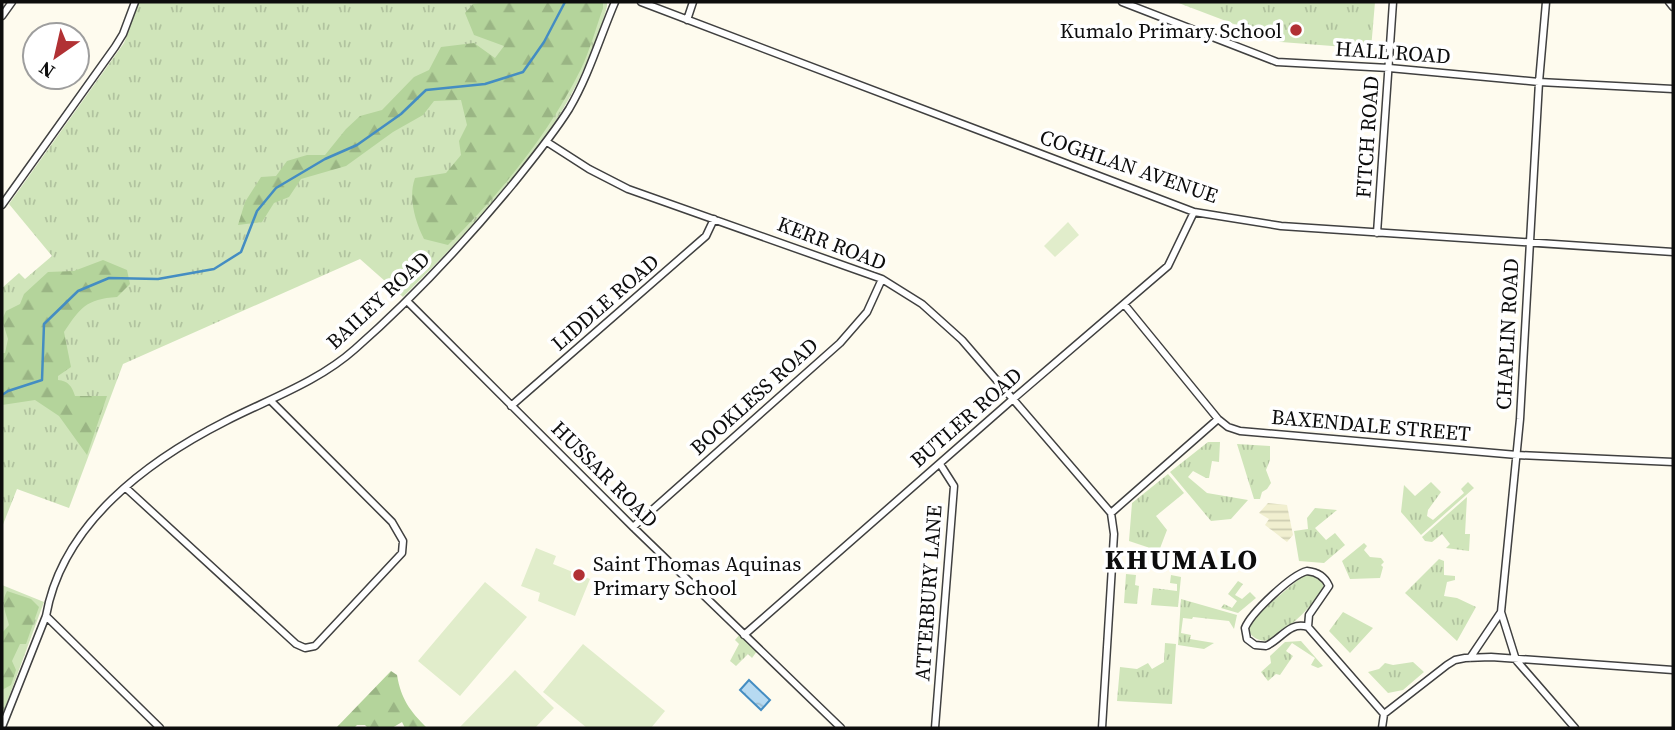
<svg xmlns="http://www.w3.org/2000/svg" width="1675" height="730" font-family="'Source Serif 4',serif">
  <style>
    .farmland { fill: url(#farmland-rules) }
    .grass { fill: url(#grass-tufts) }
    .forest { fill: url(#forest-firs) }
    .pitch { fill: #e1edcb }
    .water { fill: url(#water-ripples); stroke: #448dc2; stroke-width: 2 }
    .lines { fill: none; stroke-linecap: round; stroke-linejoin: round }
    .stream { stroke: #448dc2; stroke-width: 2.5 }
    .minor-casing { stroke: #404040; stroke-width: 9 }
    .minor { stroke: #fff; stroke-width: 6 }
    .poi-dot { fill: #b13134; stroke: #fff; stroke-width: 2.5 }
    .labels { text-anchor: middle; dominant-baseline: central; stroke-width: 7; stroke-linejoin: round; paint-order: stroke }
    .poi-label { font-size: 21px; fill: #0d0d0d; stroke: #fff; text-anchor: end }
    .street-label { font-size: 21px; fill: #0d0d0d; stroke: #fff }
    .district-label { font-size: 28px; font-weight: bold; letter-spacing: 2px; fill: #0d0d0d; stroke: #fff }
  </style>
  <defs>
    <pattern id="farmland-rules" width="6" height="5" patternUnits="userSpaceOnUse" patternTransform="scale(1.75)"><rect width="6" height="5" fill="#f1efd0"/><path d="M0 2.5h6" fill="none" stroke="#cdccb1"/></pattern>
    <pattern id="grass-tufts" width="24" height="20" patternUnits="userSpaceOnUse" patternTransform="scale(1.75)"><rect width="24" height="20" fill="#d0e5ba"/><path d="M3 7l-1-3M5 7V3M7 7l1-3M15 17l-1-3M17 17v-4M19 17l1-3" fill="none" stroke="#b1c39f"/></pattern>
    <pattern id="forest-firs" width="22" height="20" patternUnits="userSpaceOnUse" patternTransform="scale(1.75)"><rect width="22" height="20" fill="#b4d49b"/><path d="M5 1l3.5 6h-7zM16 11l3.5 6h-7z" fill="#9ab584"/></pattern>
    <pattern id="water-ripples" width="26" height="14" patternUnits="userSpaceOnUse" patternTransform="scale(1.75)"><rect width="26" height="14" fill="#b7daf1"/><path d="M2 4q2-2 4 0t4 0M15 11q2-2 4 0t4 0" fill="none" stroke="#9cbacd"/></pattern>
  </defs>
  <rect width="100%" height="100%" fill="#fefbee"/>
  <path class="farmland" d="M1268,503L1287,505L1293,535L1287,542L1265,525L1269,519L1259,513Z"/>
  <path class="grass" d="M139,2H607V6C604,20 598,33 593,47C556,146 476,223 403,297L360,259L123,364L69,508L17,489L2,527V288L19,273L25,279L52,256L9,204L124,43Z
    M1176,2H1375L1371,49L1281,42Z
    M1208,442H1220L1219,462L1212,461L1209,478H1206L1193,471L1188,477L1207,493L1248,500L1231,519L1211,521L1170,472Z
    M1237,444L1270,446V460L1266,470L1271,483L1267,489L1262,492L1260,499H1254Z
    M1168,474L1184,493L1156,516L1167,530L1159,551L1129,541L1132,503Z
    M1431,482L1441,492L1428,510L1427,516L1433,520L1464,493L1461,489L1468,482L1474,488L1421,535L1401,512L1404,485L1415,496Z
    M1467,497L1465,534H1470L1469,551L1446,548L1450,544L1442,534L1432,542L1425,541L1422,537Z
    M1315,508L1337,510L1315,528L1326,540L1335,533L1345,545L1324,563L1299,561L1294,531L1308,529L1307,518Z
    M1364,543L1367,546L1364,550L1370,557L1381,558L1384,562L1381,565L1383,567L1380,578L1350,579L1342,561Z
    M1439,559L1444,561V575L1455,576V580L1447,582L1444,596L1457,598L1476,607L1457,641L1405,593Z
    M1306,573L1318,578L1324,584C1321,599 1284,634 1269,640C1261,643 1247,636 1249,627C1249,625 1253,618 1254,617Z
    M1126,574L1136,575L1135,585L1139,586L1137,604L1124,603Z
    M1171,575L1181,577L1178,607L1151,605L1153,588L1177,591V584L1170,583Z
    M1238,581L1243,584L1235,595L1242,599L1250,592L1256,598L1238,613L1221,608L1224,604L1232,608L1237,601L1228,594Z
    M2,585L44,602L2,716Z
    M1181,599L1237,615L1234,629L1229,621L1193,617L1192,619L1183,618L1181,633L1191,635L1190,639L1214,643L1204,649L1178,645Z
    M1343,612L1373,628L1350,653L1329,631Z
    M740,634L757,651L752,658L748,654L736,666L730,661L739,644L735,640Z
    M1301,641L1323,666L1318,668L1311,665L1315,658L1292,643L1286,651L1293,656L1280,675L1276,674L1268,681L1261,672L1271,663L1270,656L1285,642Z
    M1165,643L1176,644L1172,704L1117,701L1120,667L1137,669L1148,663L1152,669L1164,662Z
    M1413,662L1424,672L1403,690L1388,693L1368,672L1379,669L1385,663L1393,665Z"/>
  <path class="forest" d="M489,2H603V8C596,28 590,50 581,69C548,135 501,193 448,245L424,239C415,221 408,197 415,178L446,173L461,155L459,141L467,125L461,100L434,101L423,115L393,132L346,166L301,179L289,197L274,203L262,222L238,225L245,202L261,177L276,176L287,161L307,155H325L346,129L360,116L382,110L414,77L429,70L441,47L474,43L495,58L504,46L474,35L465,13L473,4Z
    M103,260L127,270L130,284L117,297C86,299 80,308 64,332L71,367L58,376V380C68,381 72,386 75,396H107L87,455L59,416L35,400L2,405V353H5L8,339L2,320L6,311L20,304L24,294L48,272L74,271Z
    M7,591L31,599L39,607L26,644H20L12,661L16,670L11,685L2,690V633L9,625C6,612 0,604 7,591Z
    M391,671L397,675C401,699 410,711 427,728H405L402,722L392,728H368L365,725H357L354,728H336Z"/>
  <path class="pitch" d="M1068,222L1079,235L1055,257L1044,246Z
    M536,548L556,556L553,564L590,579L575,616L538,601L540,593L521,586Z
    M485,582L527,617L460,696L418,661Z
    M583,644L665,711L651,728H587L543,692Z
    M515,670L554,708L535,728H459Z"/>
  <path class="water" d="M749,680L770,700L761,710L740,690Z"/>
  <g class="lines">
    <path class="stream" d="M2,395L8,391L42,380L44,324L78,291L109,278L158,279L214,269L241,252L257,211L276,188L325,159L357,145L401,114L426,90L485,84L523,72L544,42L565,2"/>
    <g class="minor-casing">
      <path id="minor" d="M641,2L1194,212L1281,226L1673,252
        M1122,2L1277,62L1389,68L1539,82L1673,89
        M1669,2L1673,7
        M2,16L12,2
        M687,20L693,2
        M547,142L589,169L628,189L882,279L922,304L962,340L1111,513
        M2,205L115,47L123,34L135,2
        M1377,233L1393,2
        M407,301L633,527L841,728
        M1124,304L1218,419L1228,427L1240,431L1517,455L1673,462
        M511,406L706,236L714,219
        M126,488L296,644L305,648L315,646L402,553L403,541L392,522L271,401
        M633,527L840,343L867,312L882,279
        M1307,571C1317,572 1325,577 1329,586L1309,615L1308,627C1289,621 1282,639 1266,646L1255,645L1247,639L1245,628C1251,613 1291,575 1307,571Z
        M1501,612L1516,660L1575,728
        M46,616L160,728
        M1308,627L1384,714
        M744,635L1013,399L1168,266L1194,212
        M1470,658L1501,612L1520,419L1539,82L1546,2
        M2,727L46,616C62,524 147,461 226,421C269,399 318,382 355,349C412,299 464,243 512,185C532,160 552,136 569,109C589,75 600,37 615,2
        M935,728L954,486L940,464
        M1102,728L1114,534L1111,513L1218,419
        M1382,728L1384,714L1447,665L1455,660L1465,658L1491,657L1673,670"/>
    </g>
    <use href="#minor" class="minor"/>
  </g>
  <g class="poi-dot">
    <circle cx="1296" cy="30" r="7"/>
    <circle cx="579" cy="575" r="7"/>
  </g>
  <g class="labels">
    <g class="poi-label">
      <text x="1282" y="30">Kumalo Primary School</text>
      <text x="593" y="563" text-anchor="start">Saint Thomas Aquinas<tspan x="593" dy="24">Primary School</tspan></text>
    </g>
    <g class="street-label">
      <text transform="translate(1393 52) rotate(4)">HALL ROAD</text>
      <text transform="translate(1367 137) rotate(-86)">FITCH ROAD</text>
      <text transform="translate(1129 166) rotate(19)">COGHLAN AVENUE</text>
      <text transform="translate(832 243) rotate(21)">KERR ROAD</text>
      <text transform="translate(378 300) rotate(-43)">BAILEY ROAD</text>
      <text transform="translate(605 302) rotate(-41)">LIDDLE ROAD</text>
      <text transform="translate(1507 334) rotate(-87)">CHAPLIN ROAD</text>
      <text transform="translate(754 396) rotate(-42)">BOOKLESS ROAD</text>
      <text transform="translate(966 417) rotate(-41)">BUTLER ROAD</text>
      <text transform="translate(1371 425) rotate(5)">BAXENDALE STREET</text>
      <text transform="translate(605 474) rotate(45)">HUSSAR ROAD</text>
      <text transform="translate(928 593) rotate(-86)">ATTERBURY LANE</text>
    </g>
    <g class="district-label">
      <text x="1182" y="559">KHUMALO</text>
    </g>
  </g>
  <rect width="1675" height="730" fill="none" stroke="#0d0d0d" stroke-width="7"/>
  <g transform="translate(56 56) rotate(214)"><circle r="33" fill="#ffffff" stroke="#9e9e9e" stroke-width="2"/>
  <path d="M0-5L12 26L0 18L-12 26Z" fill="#b13134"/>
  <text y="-10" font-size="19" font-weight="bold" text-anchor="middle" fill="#0d0d0d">N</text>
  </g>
</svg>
